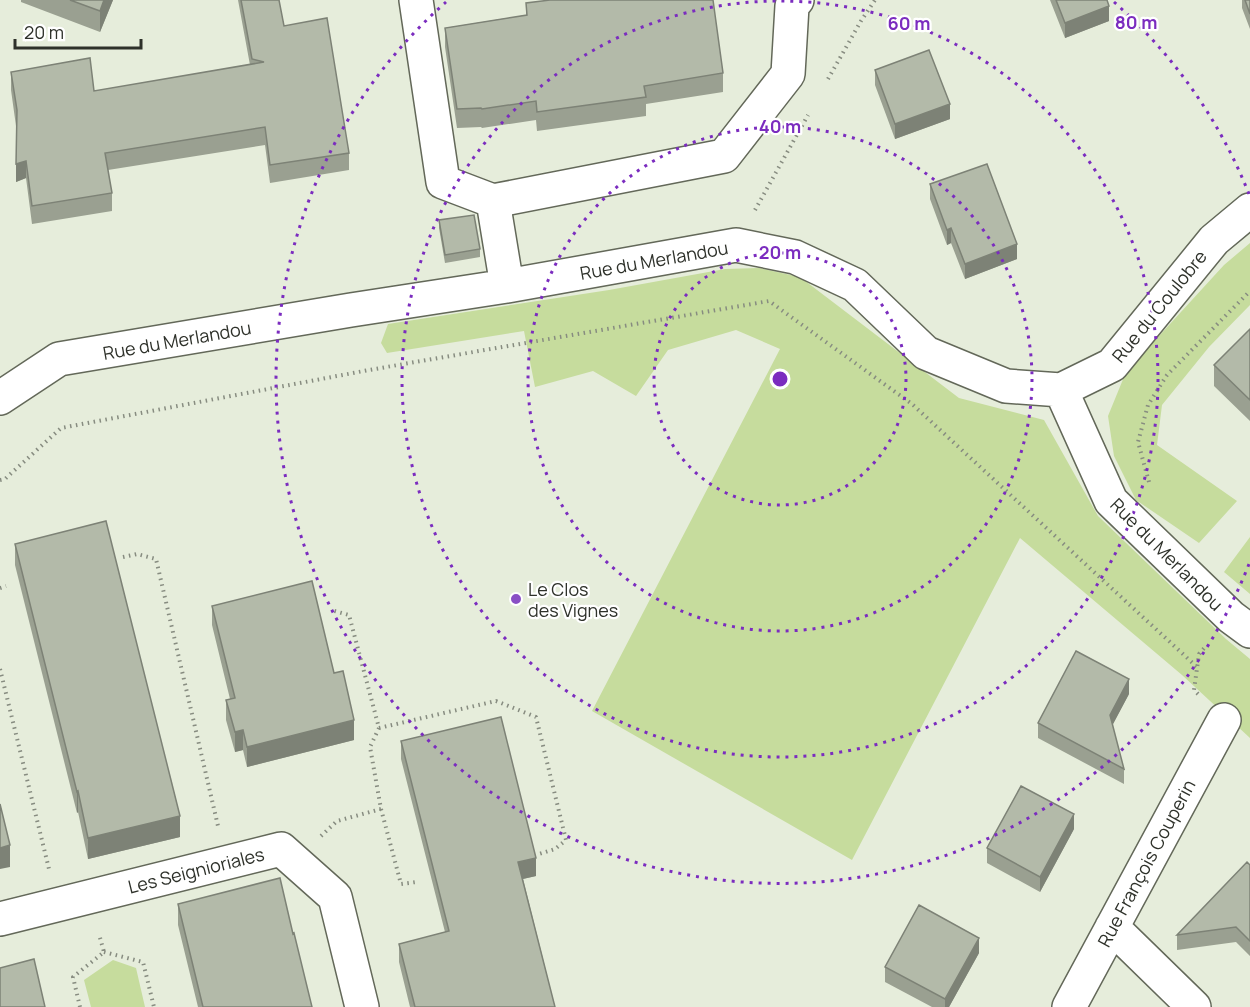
<svg xmlns="http://www.w3.org/2000/svg" width="1250" height="1007" font-family="Manrope,sans-serif">
  <style>
    .green { fill: #c6dc9d }
    .lines { fill: none; stroke-linecap: round; stroke-linejoin: round }
    .street-casing { stroke: #636859; stroke-width: 36 }
    .path { stroke: #878c80; stroke-width: 4; stroke-dasharray: 1.5 4.5; stroke-linecap: butt }
    .street { stroke: #fff; stroke-width: 33 }
    .wall { fill: #9aa091 }
    .shaded-wall { fill: #7d8276 }
    .building { fill: #b3baa9; stroke: #7d8276; stroke-width: 1.5 }
    .ring { fill: none; stroke: #7b2cbf; stroke-width: 3; stroke-dasharray: 3 6 }
    .poi-dot { fill: #894fc5; stroke: #fff; stroke-width: 2 }
    .labels { text-anchor: middle; dominant-baseline: central; stroke-width: 4.5; stroke-linejoin: round; paint-order: stroke }
    .street-label { font-size: 18px; fill: #2e312a; stroke: #fff }
    .poi-label { font-size: 18px; fill: #2e312a; stroke: #fff; text-anchor: start }
    .centre { fill: #7b2cbf; stroke: #fff; stroke-width: 3 }
    .ring-label { font-size: 18px; text-anchor: middle; font-weight: bold; fill: #7b2cbf; stroke: #fff; stroke-width: 4.5; stroke-linejoin: round; paint-order: stroke }
  </style>
  <rect width="100%" height="100%" fill="#e6eddb"/>
  <path class="green" d="M1250,243V305L1209,347L1162,405L1157,445L1237,501L1199,543L1136,500L1114,456L1108,416L1126,372L1224,265Z
    M759,268L800,277L959,398L1044,420L1098,516L1226,639L1250,659V738L1182,675L1020,538L852,860L592,711L780,349L736,330L668,350L636,396L593,371L535,387L524,331L387,353L381,343L388,324L609,290L725,269Z
    M1250,537V594L1224,572Z
    M113,960L136,968L145,1007H91L84,980Z"/>
  <g class="lines">
    <g class="street-casing">
      <path id="street" d="M416,0L443,182L493,201L507,286
        M493,201L724,156L788,74L792,6L797,0
        M1061,390L1111,501L1231,617L1250,631
        M1061,390L1112,365L1214,240L1250,210
        M0,398L59,359L351,310L507,286L736,245L795,257L855,285L926,353L1006,386L1061,390
        M0,919L281,849L335,897L362,1007
        M1112,927L1194,1007
        M1069,1007L1224,720"/>
    </g>
    <path class="path" d="M828,79L861,21L875,0
      M755,210L808,115
      M0,480L5,479L61,428L369,370L769,301L912,404L1197,667
      M1149,482L1138,442L1148,405L1167,375L1250,291
      M123,557L137,554L156,559L218,826
      M0,588L6,586
      M0,669L49,869
      M1198,694L1194,690L1199,654L1206,646
      M379,728L496,701L536,717L566,840L555,849L539,854
      M381,809L401,884L416,882
      M321,836L337,821L381,809L370,747L379,728L349,615L331,610
      M104,952L143,962L154,1007
      M80,1007L73,977L104,952L99,934"/>
    <use href="#street" class="street"/>
  </g>
  <path class="wall" d="M21,0H113L100,32L21,2Z
    M238,0H279L284,26L349,153V170L270,183L265,145L108,170L112,193V211L32,224L26,178L16,182V126L11,90V72L94,91L250,65Z
    M1050,0H1107L1109,21L1065,38Z
    M1242,0H1250V29L1242,8Z
    M526,3L723,73V92L646,104V116L537,131L536,120L482,128L481,127L457,128L445,47V28L526,15Z
    M875,70L950,119L895,139L875,85Z
    M930,184L1017,259L965,279L951,243L947,245L930,199Z
    M439,220L480,249V257L445,263L439,228Z
    M1250,329V421L1214,386V365Z
    M15,544L180,837L88,859L78,812L77,813L15,565Z
    M212,606L334,673L354,740L247,767L243,750L235,752L226,720V700L230,699L212,625Z
    M1129,694L1112,725L1124,769V784L1038,738V723Z
    M401,741L536,876L523,879L555,1007H410L399,962V944L445,932L401,759Z
    M1074,829L1040,892L987,863V848Z
    M1250,865V956L1236,942L1177,950V935Z
    M178,904L293,934L312,1007H198L178,925Z
    M979,953L949,1007H932L885,982V967Z"/>
  <path class="shaded-wall" d="M104,0H113L100,32V11Z
    M1109,6V21L1065,38V23Z
    M950,104V119L895,139V124Z
    M26,161V178L16,182V164Z
    M951,228V243L947,245V230Z
    M1017,244V259L965,279V264Z
    M1129,679V694L1110,730V715Z
    M354,720V740L247,767V747Z
    M243,730V750L235,752V732Z
    M78,791V812L77,813V792Z
    M1074,814V829L1040,892V877Z
    M180,816V837L88,859V838Z
    M10,845V867L0,869V848Z
    M536,858V876L518,880V862Z
    M979,938V953L949,1007H945V999Z"/>
  <path class="building" d="M70,0H104L100,11Z
    M241,0H279L284,26L327,18L349,153L270,165L265,127L105,153L112,193L32,206L26,161L16,164L17,110L11,72L90,58L94,91L264,62L252,59Z
    M550,0H713L723,73L644,86L646,97L537,112L536,101L482,109L481,108L457,109L445,28L527,15L526,3Z
    M1056,0H1107L1109,6L1065,23Z
    M1245,0H1250V14Z
    M929,50L950,104L895,124L875,70Z
    M987,164L1017,244L965,264L951,228L947,230L930,184Z
    M474,215L480,249L445,255L439,220Z
    M1250,329V400L1214,365Z
    M106,521L180,816L88,838L78,791L77,792L15,544Z
    M312,581L334,673L343,671L354,720L247,747L243,730L235,732L226,700L235,698L212,606Z
    M1076,651L1129,679L1110,715L1124,769L1038,723Z
    M501,717L536,858L518,862L555,1007H415L399,944L449,931L401,741Z
    M1021,786L1074,814L1040,877L987,848Z
    M0,804L10,845L0,848Z
    M1247,862L1250,865V941L1236,927L1177,935Z
    M280,878L293,934L294,933L312,1007H203L178,904Z
    M919,905L979,938L945,999L885,967Z
    M34,959L45,1007H0V968Z"/>
  <g class="ring">
    <circle cx="780" cy="379" r="126"/>
    <circle cx="780" cy="379" r="252"/>
    <circle cx="780" cy="379" r="378"/>
    <path d="M1249 564A504 504 0 1 1 446 2M1114 2A504 504 0 0 1 1249 194"/>
  </g>
  <circle class="poi-dot" cx="516" cy="599" r="6"/>
  <g class="labels">
    <g class="street-label">
      <text transform="translate(654 260) rotate(-10)">Rue du Merlandou</text>
      <text transform="translate(1159 306) rotate(-51)">Rue du Coulobre</text>
      <text transform="translate(177 340) rotate(-10)">Rue du Merlandou</text>
      <text transform="translate(1167 554) rotate(45)">Rue du Merlandou</text>
      <text transform="translate(1146 863) rotate(-62)">Rue François Couperin</text>
      <text transform="translate(196 870) rotate(-14)">Les Seignioriales</text>
    </g>
    <g class="poi-label">
      <text x="528" y="589">Le Clos<tspan x="528" dy="21">des Vignes</tspan></text>
    </g>
  </g>
  <circle cx="780" cy="379" r="9" class="centre"/>
  <g class="ring-label">
    <text x="1136" y="29">80 m</text>
    <text x="909" y="30">60 m</text>
    <text x="780" y="133">40 m</text>
    <text x="780" y="259">20 m</text>
  </g>
  <path d="M15 39v9h126v-9" fill="none" stroke="#2e312a" stroke-width="3"/>
  <text x="24" y="39" font-size="18" fill="#2e312a" stroke="#ffffff" stroke-width="4.5" paint-order="stroke">20 m</text>
</svg>
